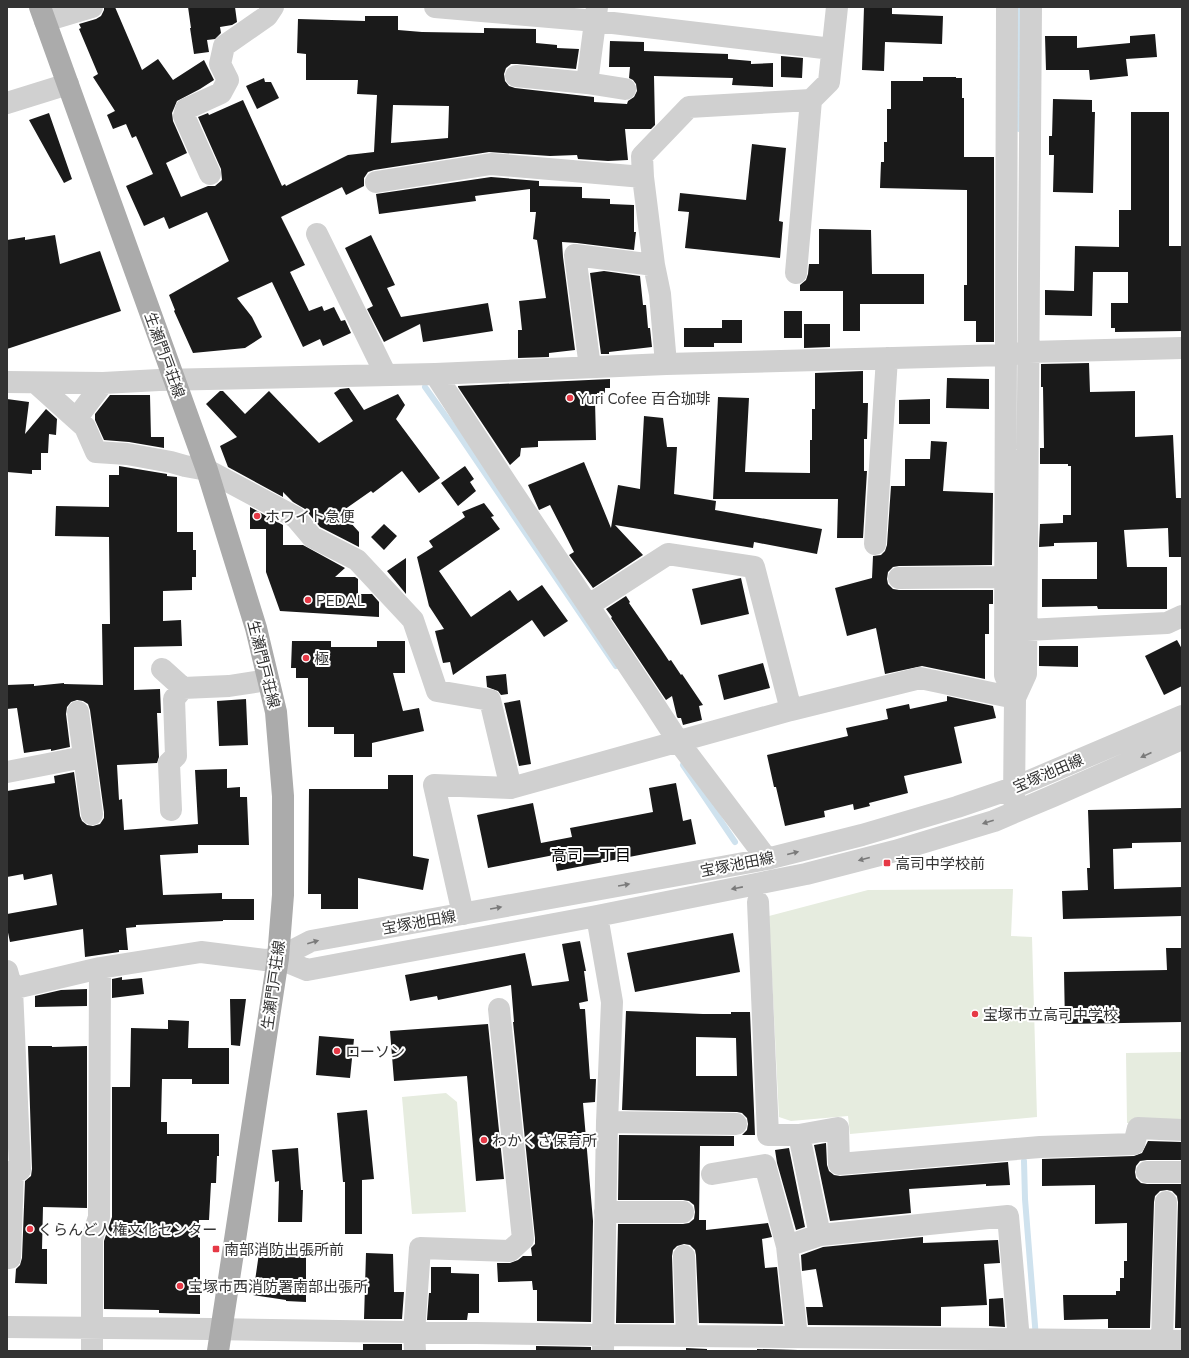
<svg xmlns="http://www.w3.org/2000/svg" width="1189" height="1358" font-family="Mulish,'Noto Sans JP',sans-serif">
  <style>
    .green { fill: #e6ecdf }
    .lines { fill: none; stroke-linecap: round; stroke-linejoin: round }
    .stream { stroke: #cfe2ee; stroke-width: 6 }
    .building { fill: #1a1a1a; fill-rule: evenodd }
    .minor { stroke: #d0d0d0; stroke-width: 22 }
    .major { stroke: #ababab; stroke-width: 22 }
    .oneway { fill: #7a7a7a }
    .poi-dot { fill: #e63946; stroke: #fff; stroke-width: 1.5 }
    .labels { text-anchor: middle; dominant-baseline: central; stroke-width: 4; stroke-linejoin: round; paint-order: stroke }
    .street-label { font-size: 15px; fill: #333; stroke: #fff }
    .poi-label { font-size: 15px; fill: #333; stroke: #fff; text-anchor: start }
    .neighbourhood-label { font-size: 16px; fill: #000; stroke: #fff }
  </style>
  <rect width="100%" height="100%" fill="#fff"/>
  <path class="green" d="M1013,889L1011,936L1032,937L1037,1117L850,1134L848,1116L791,1121L779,1117L769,916L868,890Z
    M1182,1052V1125L1127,1123L1126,1053Z
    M446,1093L457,1102L466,1212L412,1214L402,1097Z"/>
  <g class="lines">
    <path class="stream" d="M1019,129V7
      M425,387L457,432L616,666
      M683,765L735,842
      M1024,1161L1025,1199L1037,1351"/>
  </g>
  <path class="building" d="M104,7H115L142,70L158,59L173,80L204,60L214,80L200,89L177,101L172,113L173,121L187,153L166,163L181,197L208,186H215L222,180L221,169L198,117L208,113L209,115L243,100L282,186L285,184L286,186L348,155L374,152L377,95L357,94L358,80H306V54L297,53L298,19L365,21V16H398V30L422,32L484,33V28L536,29V43L557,45V48L579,49L576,69L517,64H511L506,68L504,74L505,81L509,86L515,88L594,97V102L627,104L628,101L634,97L637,91L636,84L633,80L629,78L630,67H609L610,41L644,42V51L728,54V59L751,61V64L773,63V87L732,85L733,78L654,76L655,125L651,129H625L628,160L608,161L578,159L577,155L550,156L489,152L374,170L368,172L364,178V186L346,195L342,187L281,217L305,265L290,272L309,311L322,306L324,311L334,307L341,321L345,320L351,333L323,346L320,339L303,347L272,282L237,298L252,317L262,337L245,348L193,353L174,311L175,310L169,295L229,261L207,212L169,229L164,217L144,226L126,186L153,174L136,136L132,138L126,124L113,129L107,115L115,111L93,77L98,74L79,29L81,28L79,24L96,19L101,16L104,10ZM393,105L449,106L448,138L391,143Z
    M188,7H235L237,22L232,25L220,27L221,33L215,39L207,40L209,52L194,54L190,28H191Z
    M864,7H892V14L943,16L942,44L885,42L884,71L862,70Z
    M1155,34L1157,57L1126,59L1128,76L1090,80L1089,70H1046L1045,36H1077V48L1130,43V36Z
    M781,56L803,58L802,78L781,77Z
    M923,77H956V78H962V98H964V157H994V342H976V321H964V285H967V190L880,188L881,162H884V142H887V109H891V81H923Z
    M264,78L265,82H271L279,98L257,109L246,86Z
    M1053,99L1092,100V112H1095L1093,193L1053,192L1054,155H1049V136H1052Z
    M1131,112H1169V246H1182V331L1115,332V328H1111V303H1128V272H1093L1092,316L1045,315V290L1074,291L1075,246L1119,247V210H1131Z
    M49,113L72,179L64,183L29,120Z
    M752,144L786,148L779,221L783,222L780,258L685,248L689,212L678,211L680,193L746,200Z
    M491,177L539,181V186L582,187V198L610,199V204L634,205V232H636L634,250L577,243L562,242L563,257L575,350L549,353V357L518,358V330H522L519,301L546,298L537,240L533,239L536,212H530V189L475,196L476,201L379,214L376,194Z
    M819,229L871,230L872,274H924V304H860V331H843V291H800V285L806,280L808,274L809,264H819Z
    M55,235L60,264L100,251L121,311L7,349V240L25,237V240Z
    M371,235L395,285L387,288L401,317L488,303L493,331L423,342L420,324L384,342L367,309L373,306L345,248Z
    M604,271L640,276L643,305H646L648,328H650L652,347L609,352V354H601L590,273Z
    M784,311H802V338H784Z
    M722,320H742V343H714V347H684V328H722Z
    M804,324H830V347L804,348Z
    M1089,363L1090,392L1135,391V437L1173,435L1176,498H1182V557H1169L1168,528L1124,530L1127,567H1167V609H1098L1097,606L1042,607V579H1097V542L1054,543V546L1039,547L1040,524L1063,523V515H1071V466H1068V464H1040V448H1044L1043,387H1041V364Z
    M863,371V403H868L867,439H864V471H867L863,538H837L838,499H713L718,397L749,398L745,472L810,473V440H812V409H815V373Z
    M947,378L989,379V409L946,408Z
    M610,379V388H605V393H597V401H595L596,440L538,441V447L521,448L520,456L510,465L458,387V386Z
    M349,388L364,410L398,394L405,405L396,419L440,478L419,493L402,471L373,493L371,491L341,512L359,532V547L320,527L305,509L293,502L283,492V497L228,467L220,446L237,437L206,404L220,391H223L245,414L269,391L319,443L353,421L334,393L340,389Z
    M110,395H150L151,437H164V448L129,442L104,440L95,420V414Z
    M7,399L29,402L25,434L46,409L57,419L56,435L49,434L48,453H41V470H32V474L7,472Z
    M930,399V424H899V400Z
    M644,416L663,418L667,447H677L674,494L716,501L715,510L822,529L817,554L754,542L753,548L615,525L643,555L593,588L569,555L574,552L550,505L539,510L528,485L584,462L611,528L618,485L640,489Z
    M931,441L947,442L943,491L993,493L992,565L899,566L893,567L888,572L887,579L888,584L893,589L899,590H993V604H989V634H985V679L922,666L885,674L876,628L847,636L835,588L872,578L873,556L881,555L885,551L887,545L891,486H905V459H930Z
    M119,466L167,474V476L177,477V532H193V550H196V577H192V590L163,591V621L181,620L182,646L134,647V690L160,689L161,713H157L159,757L157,763L117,765L119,800L122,799L124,830L198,824L195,770L227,769V788L240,787V797H247L249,845H198V853L160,855L163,895L222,893V899H254V920H223V921L136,925V927L126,928L128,950H119V952L85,957L83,929L10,942L7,928V914L57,905L52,874L24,880L23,874L7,877V791L55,783L54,776L74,772L80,816L82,821L87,825L93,826L100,824L104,818V812L90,710L88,704L83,701L77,700L71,702L67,707L66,714L70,747L51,751V749L24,753L17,708L7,709V685L34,684V686L64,683V684L103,685L102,624H110L109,537L55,536L56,506L109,507V475H119Z
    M465,466L474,479L470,482L476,491L458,506L441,483Z
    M484,503L494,516L491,517L500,529L439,571L471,617L510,590L518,601L542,585L568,621L544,637L532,620L453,675L450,662L443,663L435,631L444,629L429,606L417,557L433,547L429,541L465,517L462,512Z
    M250,507L283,525V545H303L345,568L335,577H355L358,579V594H372L379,602V617L280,611L266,572V529H250Z
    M384,524L397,536L384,550L371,537Z
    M406,558V594L387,571Z
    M741,578L749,614L701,625L692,589Z
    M626,596L630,602L629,603L661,649L669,661L671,660L681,675L682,674L703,705L699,706L702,720L683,725L681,718H678L677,717L672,696L666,700L611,618L612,617L606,609Z
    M1177,640L1182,649V686L1164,695L1145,656Z
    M292,641H331V647H377V641H405V673H393L403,711L419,708L424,731L372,743V757H354V734H334V727H308V678H296V668H291Z
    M1039,646H1078V667L1039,666Z
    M763,663L770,688L724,700L718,675Z
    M506,674L508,694L501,695L498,691L487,687L486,676Z
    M947,696L993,706L996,718L954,727L962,763L904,776L908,793L869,803L870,806L854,810L853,804L824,811L825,817L785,826L776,787H774L767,755L848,736L846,728L888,719L886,709L909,704L910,709L947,701Z
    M246,699L248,745L219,746L217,701Z
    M520,700L531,764L519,766L504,703Z
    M388,775H413V856L429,859L423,890L358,878V909H321V894H308L309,789H388Z
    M676,783L683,821L691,819L696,844L557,871L554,855L488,868L477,815L533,803L541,843L572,837L570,828L653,812L649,788Z
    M1182,808V842L1132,843V848L1113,849L1114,889L1182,887V916L1063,919L1062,891L1088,890L1087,868H1090L1088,810Z
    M733,933L740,972L635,992L627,953Z
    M580,941L586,971H584L588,1001L579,1003L580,1009H585L590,1079H596L595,1102L583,1103L593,1221L591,1322L537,1321V1290H533L532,1281L498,1282L497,1263H510L518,1260L523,1256H532L531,1248L535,1244V1238L513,1022H514L511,985L438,1000L437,996L410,1001L405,975L525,953L532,986L569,981L562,944Z
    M1166,948H1182V1022L1065,1024L1064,972L1167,970Z
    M122,977V980L142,978L144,994L112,998V979Z
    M87,989V1006L35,1007V996L61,990Z
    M230,999H246L240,1046L231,1045Z
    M626,1011L703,1014H731V1012H750L755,1135H742L747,1130L748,1124L747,1118L742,1113L737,1112L622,1110ZM696,1037L736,1038L737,1076H696Z
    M168,1020L189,1021L188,1048H229V1084H192V1079H162L161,1122H167V1134H219V1156H217L216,1183H211L209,1220H199L198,1237L200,1238V1314L159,1313V1310L104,1309V1241L112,1217V1087H130L131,1028L168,1029Z
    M488,1024L504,1179L476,1181L467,1076L394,1081L390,1031Z
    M319,1036L354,1039L350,1078L316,1075Z
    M28,1046H52V1047L87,1046V1208L43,1207L42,1249H47V1284L15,1283L16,1269L20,1265L22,1258L25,1181L31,1176L32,1169Z
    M367,1110L374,1179L362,1180V1234H345V1182H343L337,1113Z
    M619,1135L734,1136V1146H700L699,1220H706V1230L768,1223L772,1237L762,1239L765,1268L777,1267L783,1324L699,1323L696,1255L695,1250L690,1245L684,1244L677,1246L673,1250L672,1256L674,1323H616L618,1224H683L689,1223L694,1219L695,1212L694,1205L689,1201L683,1200H618Z
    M1148,1141L1182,1142V1160H1147L1140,1161L1136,1166L1135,1172L1136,1178L1141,1183L1147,1184H1182V1328H1175L1178,1202L1177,1196L1172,1191L1167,1190L1160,1191L1155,1196L1154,1202L1150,1328H1108V1319L1064,1320L1063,1295H1116V1291H1120V1278H1124V1261H1127V1223L1095,1224V1185L1042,1186V1159L1134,1156L1142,1153Z
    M826,1143L827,1165L829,1171L834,1175L840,1176L1008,1162L1010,1185L986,1186V1184L909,1189L911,1213L830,1221L814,1145Z
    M298,1148L301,1190H303L302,1222H278L279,1181L275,1182L272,1150Z
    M789,1148L805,1227L796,1230L777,1163L775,1150Z
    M923,1237V1243L998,1240L1000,1263L984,1264L987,1305L941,1307V1326L808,1325L806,1307H823L816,1269L802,1271L801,1255L823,1247Z
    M260,1246L297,1251L296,1256H306V1302L286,1301V1300L253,1295Z
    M366,1253L393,1254L394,1292H404L402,1319H364Z
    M431,1267H451V1273L479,1274V1313H468L467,1320H427L429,1293H431Z
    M1003,1298L1005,1327L989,1326V1299Z
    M363,1344H402V1351H363Z
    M536,1346L591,1347V1351H536Z
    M686,1348L707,1349V1351H686Z
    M757,1349L798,1350V1351H757Z
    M844,1350L893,1351H844Z"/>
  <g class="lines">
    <path class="minor" d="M435,7L596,21L832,49
      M1007,7L1005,675L1015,698
      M45,21L92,7
      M516,76L587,83L625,89
      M587,83L597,7
      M7,103L68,84
      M210,174L184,116L186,109L221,93L228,80L220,64L224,46L267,16L273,7
      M376,182L491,164L643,177
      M317,234L386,375
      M796,273L811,100
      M666,364L660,294L654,265L643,177L642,156L689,107L811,100L829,82L837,7
      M590,367L575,255L654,265
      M435,374L507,484L652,701L678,741L767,859
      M7,382L103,383L159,380L435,374L666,364L1005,355L1029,352L1182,348
      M36,383L85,427L96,452L127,454L171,462L185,466L207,470L295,517L312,537L357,560L413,620L437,691L490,700L511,788
      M76,419L103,383
      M875,544L887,358
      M899,578L1005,577
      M589,605L668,554L754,567L791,710
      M1027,630L1167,623L1182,616
      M162,669L183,688L229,686L268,680
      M78,712L92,814
      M7,772L84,757
      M1014,801L1015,698L1026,674L1031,7
      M171,810L169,763L176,756L174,699L183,688
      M758,902L768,1135H799L838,1128L839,1164L1040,1147L1134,1144L1138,1128L1182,1130
      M463,914L434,785L511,788L791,710L920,678L1015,698
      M597,916L612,1002L607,1122L603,1351
      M278,958L311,941L767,859L862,835L957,807L1013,788L1182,716
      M7,971L12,989L20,1170L13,1171L10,1258H7
      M7,990L100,968L201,952L265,960L278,958L307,970L597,916L806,874L895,851L994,821L1053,796L1182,739
      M607,1122L736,1124
      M799,1135L820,1235
      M1147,1172H1182
      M712,1174L765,1165L787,1246
      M605,1212H683
      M684,1256L687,1336
      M7,1327L210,1329L603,1335L1182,1341
      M797,1337L787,1246L820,1235L1008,1216L1019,1340
      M1162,1341L1166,1202
      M92,1351V1239L99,1217L100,968
      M415,1351L414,1333L420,1248L510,1251L523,1239L499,1009"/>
    <path class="major" d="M40,7L207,470L256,628L276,712L283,796V895L278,958L218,1351"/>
  </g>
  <defs><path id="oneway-solid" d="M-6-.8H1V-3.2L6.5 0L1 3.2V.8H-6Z"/></defs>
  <g class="oneway">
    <use href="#oneway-solid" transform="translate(1146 755) rotate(156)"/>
    <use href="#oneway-solid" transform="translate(988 822) rotate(163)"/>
    <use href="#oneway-solid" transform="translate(793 853) rotate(-14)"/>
    <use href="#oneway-solid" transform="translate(864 859) rotate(165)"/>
    <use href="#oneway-solid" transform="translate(624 885) rotate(-10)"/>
    <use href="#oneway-solid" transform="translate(737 888) rotate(169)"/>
    <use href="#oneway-solid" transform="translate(496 908) rotate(-10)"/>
    <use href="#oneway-solid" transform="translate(313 942) rotate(-16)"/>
  </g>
  <g class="poi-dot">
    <circle cx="570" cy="398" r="4"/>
    <circle cx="257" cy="516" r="4"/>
    <circle cx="308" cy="600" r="4"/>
    <circle cx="306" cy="658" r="4"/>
    <rect x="883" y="859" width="8" height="8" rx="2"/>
    <circle cx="975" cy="1014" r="4"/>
    <circle cx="337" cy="1051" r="4"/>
    <circle cx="484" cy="1140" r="4"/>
    <circle cx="30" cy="1229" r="4"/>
    <rect x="212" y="1245" width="8" height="8" rx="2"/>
    <circle cx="180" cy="1286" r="4"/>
  </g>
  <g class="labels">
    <g class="street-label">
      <text transform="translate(165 355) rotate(70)">生瀬門戸荘線</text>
      <text transform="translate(264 664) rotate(76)">生瀬門戸荘線</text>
      <text transform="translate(1048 773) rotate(-23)">宝塚池田線</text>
      <text transform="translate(737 864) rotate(-11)">宝塚池田線</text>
      <text transform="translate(419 922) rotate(-10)">宝塚池田線</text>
      <text transform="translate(273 985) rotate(-82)">生瀬門戸荘線</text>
    </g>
    <g class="poi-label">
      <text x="578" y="398">Yuri Cofee 百合珈琲</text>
      <text x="265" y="516">ホワイト急便</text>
      <text x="316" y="600">PEDAL</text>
      <text x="314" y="658">極</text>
      <text x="895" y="863">高司中学校前</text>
      <text x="983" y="1014">宝塚市立高司中学校</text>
      <text x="345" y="1051">ローソン</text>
      <text x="492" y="1140">わかくさ保育所</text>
      <text x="38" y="1229">くらんど人権文化センター</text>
      <text x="224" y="1249">南部消防出張所前</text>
      <text x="188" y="1286">宝塚市西消防署南部出張所</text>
    </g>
    <g class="neighbourhood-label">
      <text x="591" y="855">高司一丁目</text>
    </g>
  </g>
  <rect width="1189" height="1358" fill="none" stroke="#333333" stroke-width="16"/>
</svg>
